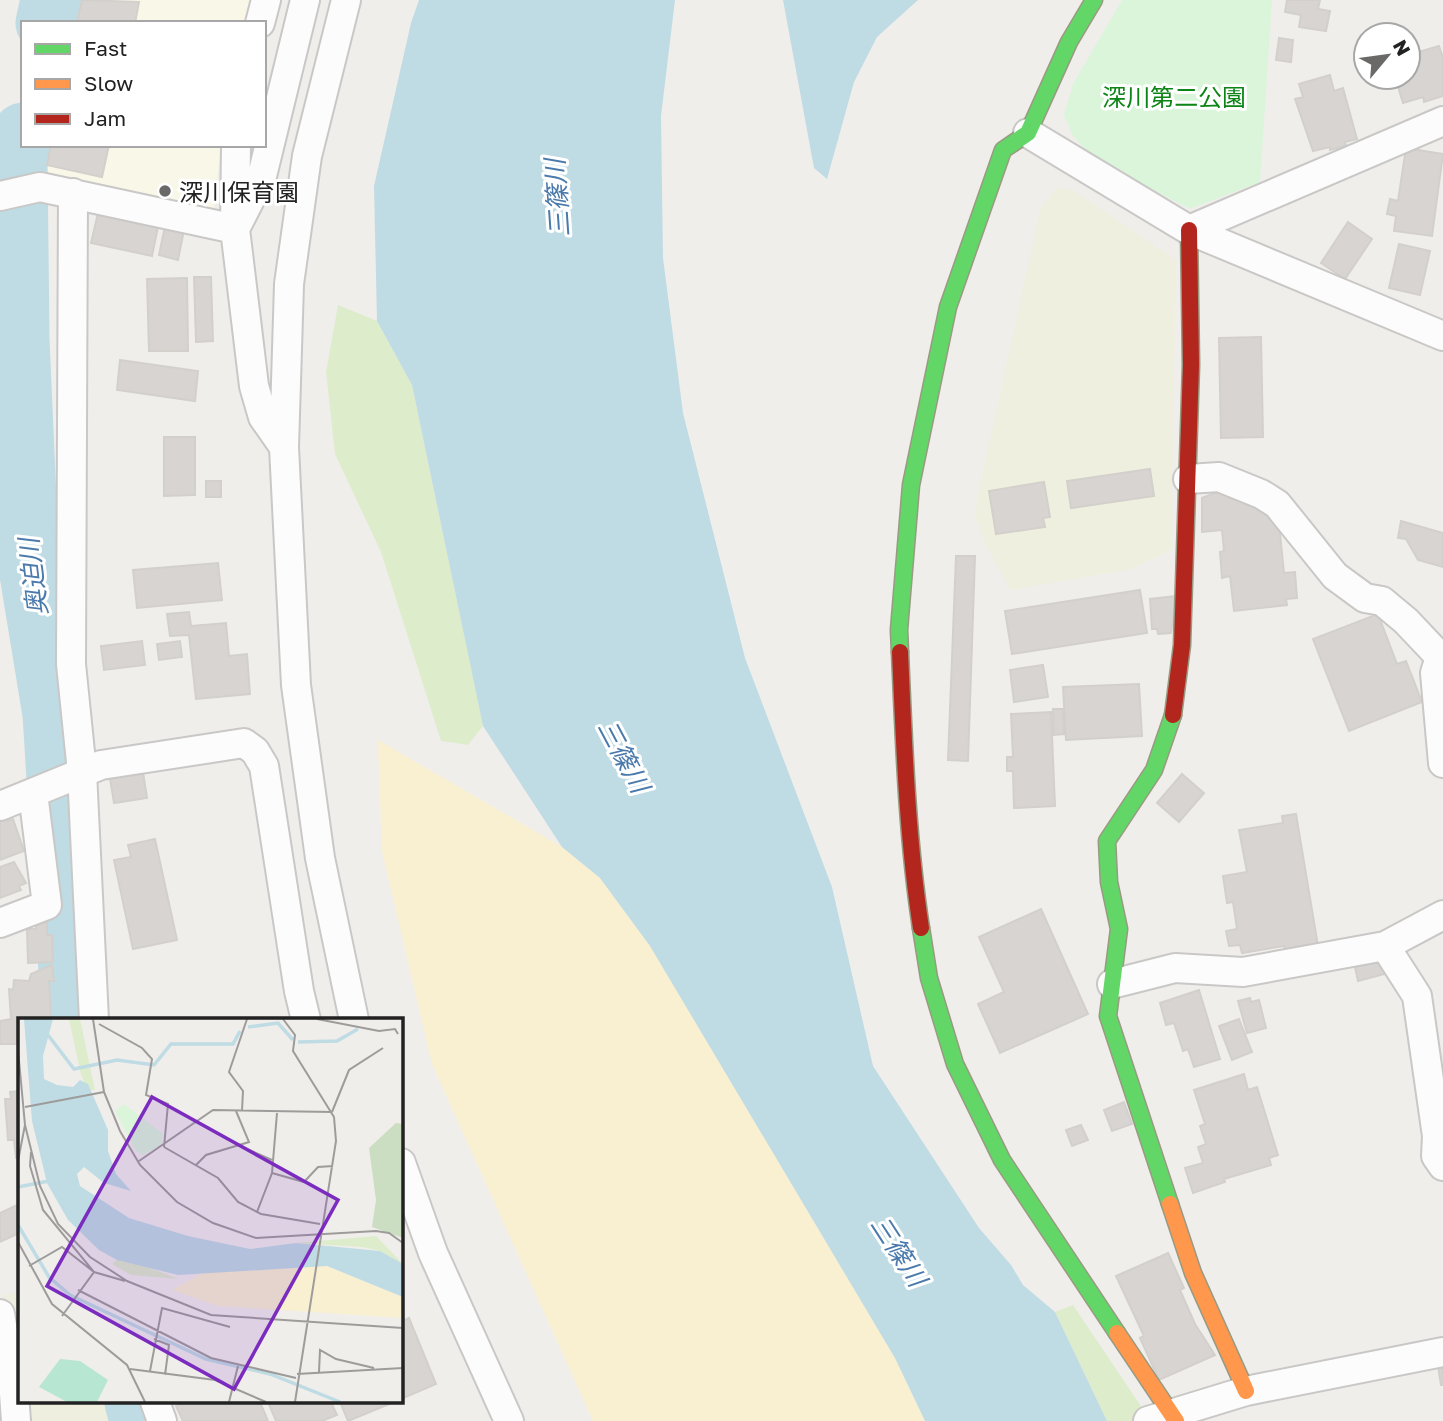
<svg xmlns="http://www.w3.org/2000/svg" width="1443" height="1421" font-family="'Golos Text','Noto Sans JP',sans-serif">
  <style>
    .education { fill: #f8f7e8 }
    .farmland { fill: #efefdf }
    .grass { fill: #ddeccb }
    .sand { fill: #f8f0d0 }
    .park { fill: #daf5da }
    .water { fill: #bfdbe3 }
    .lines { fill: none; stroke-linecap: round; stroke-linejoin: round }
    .river { stroke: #bfdbe3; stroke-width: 61 }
    .building { fill: #d7d4d2; stroke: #d3d0cc; stroke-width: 2 }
    .street-casing { stroke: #c9c8c7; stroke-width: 32 }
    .fast-casing { stroke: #999a82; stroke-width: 19 }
    .slow-casing { stroke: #999a82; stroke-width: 19 }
    .jam-casing { stroke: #999a82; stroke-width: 19 }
    .street { stroke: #fdfcfc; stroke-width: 28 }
    .fast { stroke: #63d668; stroke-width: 16 }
    .slow { stroke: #ff974d; stroke-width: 16 }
    .jam { stroke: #b3261e; stroke-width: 16 }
    .poi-dot { fill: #6a6968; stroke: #fff; stroke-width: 2.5 }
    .labels { text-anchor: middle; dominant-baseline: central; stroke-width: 6; stroke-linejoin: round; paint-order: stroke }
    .park-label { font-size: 24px; fill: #0c8416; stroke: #fff }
    .poi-label { font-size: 24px; fill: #222; stroke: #fff; text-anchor: start }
    .water-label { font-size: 26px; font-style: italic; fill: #4a7aab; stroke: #fff }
    .inset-river { fill: none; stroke: #bfdbe3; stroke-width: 3.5 }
    .inset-road { fill: none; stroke: #9e9c9b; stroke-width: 2 }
    .view { fill: #7b2cbf; fill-opacity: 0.15; stroke: #7b2cbf; stroke-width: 3.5 }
    .inset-edge { fill: none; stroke: #222; stroke-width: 3.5 }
  </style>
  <rect width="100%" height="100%" fill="#f0eeeb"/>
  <path class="education" d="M70,0H252L246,23H65Z
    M40,145H221L214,210L207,213L34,172Z"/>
  <path class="farmland" d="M1056,188L1073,190L1176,260L1171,550L1132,569L1011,590L986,546L974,513L1040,210Z
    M19,1293V1379L3,1294Z
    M48,1402H122L127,1421H23L22,1407Z"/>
  <path class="grass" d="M338,305L377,321L412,385L483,726L468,745L441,741L381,552L335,454L326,372Z
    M1073,1305L1151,1421H1107L1055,1312Z"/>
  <path class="sand" d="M378,740L562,847L600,878L650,946L895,1358L925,1421H593L432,1064L382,851Z"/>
  <path class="park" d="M1122,0H1272L1260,182L1190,209L1095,160L1073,136L1064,115L1073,84Z"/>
  <path class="water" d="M419,0H675L661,116L663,258L683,413L745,658L832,887L873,1066L979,1228L1011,1265L1023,1285L1055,1312L1107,1421H925L895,1358L650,946L600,878L562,847L483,726L412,385L377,321L374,186L411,23Z
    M783,0H918L877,37L854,82L827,179L814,168Z"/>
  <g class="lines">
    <path class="river" d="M46,23L51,0
      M23,133L17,159L19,339L29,568L53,714L72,1020
      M135,1402L140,1421"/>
  </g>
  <path class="building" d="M82,0L139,2L135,23H77Z
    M1287,0H1320L1318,9L1330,11L1326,31L1299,27L1301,15L1285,12Z
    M1279,38L1293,40L1291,62L1276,60Z
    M1439,46L1443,58V96L1424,102L1423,97L1403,103L1395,77H1408V55Z
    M1330,75L1334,91L1343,88L1357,139L1345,142L1346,146L1330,150V147L1313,151L1295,99L1303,97L1299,84Z
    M51,145H109L102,177L47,165Z
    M1406,148L1443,154L1432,236L1394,231L1396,216L1387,214L1390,199L1398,201Z
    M99,209L159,222L152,256L91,243Z
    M1348,222L1372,239L1345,279L1321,263Z
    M165,226L184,230L178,260L159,255Z
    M1399,244L1430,251L1420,295L1389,288Z
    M194,277H211L213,341L196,342Z
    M187,278L188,351H149L147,279Z
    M1261,337L1263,437L1221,438L1219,338Z
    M120,360L198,371L195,401L117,390Z
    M164,437H195V495L164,496Z
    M1150,469L1154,496L1071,508L1067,481Z
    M206,481H221V497H206Z
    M1044,482L1050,517L1043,518L1045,527L996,534L989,491Z
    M1225,489L1227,496L1242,494L1273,510L1274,522L1279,524L1284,573L1295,572L1297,598L1286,599L1287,605L1234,611L1230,576L1222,578L1220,552L1224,551L1222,530L1202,532V498Z
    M1401,521L1443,533V567L1418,560L1406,539L1398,538Z
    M956,556H975L968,761L948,760Z
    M218,563L222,600L137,608L133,570Z
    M1140,590L1147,633L1012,654L1005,611Z
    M1177,596L1171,633L1158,634L1157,629H1152L1150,599Z
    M189,612L191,626L226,623L229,656L247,654L250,694L196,699L189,635L170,636L167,614Z
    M1378,614L1397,664L1406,661L1422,702L1349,731L1313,639Z
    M142,641L145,665L104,670L101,646Z
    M180,641L182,657L159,660L157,644Z
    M1043,665L1048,697L1014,702L1010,670Z
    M1139,684L1142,736L1066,740L1063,687Z
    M1053,709H1063L1064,734L1054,735Z
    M1051,712L1055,806L1014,808L1013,771H1007V757H1013L1011,714Z
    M142,766L147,798L114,803L109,772Z
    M1182,774L1204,793L1179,822L1157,803Z
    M5,814L8,821L13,819L24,851L0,860V816Z
    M1296,814L1318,946L1285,951L1284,946L1242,953L1240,945L1229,946L1226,931L1237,929L1233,902L1227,903L1223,876L1247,872L1239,830L1283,823L1282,816Z
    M155,839L177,940L133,949L114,860L131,857L128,845Z
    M14,862L26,883L19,886L21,890L0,898V867Z
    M1041,909L1088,1014L1000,1053L978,1004L1004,992L979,937Z
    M47,922V935H52L53,962L28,963L27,929H36V923Z
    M1385,960L1388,973L1358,981L1355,967Z
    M52,965L54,981H49L51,1020H19V1044H0V1021L11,1019L9,989L13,990L14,980L29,981L31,974Z
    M1199,990L1220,1059L1194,1067L1188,1049L1183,1051L1174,1023L1166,1025L1160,1003Z
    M1250,998L1251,1002L1259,1000L1266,1028L1247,1033L1238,1001Z
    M1239,1019L1252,1052L1232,1060L1219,1026Z
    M1244,1074L1248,1090L1257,1087L1278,1155L1269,1158L1271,1165L1224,1179L1225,1182L1193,1193L1185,1168L1203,1163L1198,1147L1206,1144L1200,1126L1205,1124L1194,1090Z
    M19,1091V1158H16L14,1140H8L5,1099H11L10,1092Z
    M1124,1102L1132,1124L1112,1131L1104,1110Z
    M1081,1125L1088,1140L1072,1146L1066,1130Z
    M19,1204V1233L0,1242V1213Z
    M1168,1253L1184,1288L1180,1290L1195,1324L1215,1355L1159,1380L1140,1338L1144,1336L1116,1276Z
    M409,1318L436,1384L401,1399V1322Z
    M1443,1359V1385H1441L1437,1360Z
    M185,1402H260L268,1421H183L176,1406Z
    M268,1402H331L337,1415L322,1421H276Z
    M340,1402H394L348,1421Z"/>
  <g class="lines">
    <g class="street-casing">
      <path id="street" d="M346,0L307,156L289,284L284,447L296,685L320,858L354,1020
        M260,23L266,0
        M1028,133L1189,230L1443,336
        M236,145L235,229L254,386L263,417L284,447
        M73,193L71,664L82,772L94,1020
        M0,196L40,187L235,229L262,176L305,0
        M1189,230L1443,121
        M1188,479L1219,477L1261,494L1277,504L1335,576L1365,598L1382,601L1406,621L1443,660
        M1440,657L1435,673L1443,763
        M0,806L101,765L244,743L255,751L264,766L299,991L306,1020
        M0,923L47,905L33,793
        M1385,946L1417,996L1437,1136L1436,1156L1443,1166
        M1112,984L1175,968L1243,972L1385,946L1443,915
        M401,1163L433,1253L509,1421
        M0,1314L14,1393L16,1421
        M155,1402L162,1421
        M1148,1421L1246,1391L1443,1352"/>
    </g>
    <g class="fast-casing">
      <path id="fast" d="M900,652L899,630L911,485L948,307L1003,150L1028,133L1069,42L1094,0
        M921,928L929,978L955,1064L1002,1160L1117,1333
        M1170,1204L1108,1016L1119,929L1109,882L1107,841L1154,770L1173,715"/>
    </g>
    <g class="slow-casing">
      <path id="slow" d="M1170,1204L1193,1273L1246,1391
        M1117,1333L1176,1421"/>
    </g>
    <g class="jam-casing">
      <path id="jam" d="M900,652C904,744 907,837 921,928
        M1173,715L1182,645L1191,365L1189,230"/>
    </g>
    <use href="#street" class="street"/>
    <use href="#fast" class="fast"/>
    <use href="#slow" class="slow"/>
    <use href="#jam" class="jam"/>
  </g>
  <circle class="poi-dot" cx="165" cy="191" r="7"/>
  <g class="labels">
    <g class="park-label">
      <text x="1174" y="96">深川第二公園</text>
    </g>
    <g class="poi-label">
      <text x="179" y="191">深川保育園</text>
    </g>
    <g class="water-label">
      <text transform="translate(557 198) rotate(-94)">三篠川</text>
      <text transform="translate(33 577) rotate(-97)">奥迫川</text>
      <text transform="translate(624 756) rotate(62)">三篠川</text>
      <text transform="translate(899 1251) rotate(57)">三篠川</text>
    </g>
  </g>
  <g transform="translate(18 1018)">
    <rect width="385" height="385" fill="#f0eeeb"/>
    <path d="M51,1H62L77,72H70L63,57ZM358,218L385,246L362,233L344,229L278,225ZM99,242H110L161,261L113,257L94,246Z" fill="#ddeccb"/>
    <path d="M378,105L385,106V220L354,209L358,182L351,130Z" fill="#cbdec1"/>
    <path d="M309,248L385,279V300L200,288L154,272L188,253Z" fill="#f8f0d0"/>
    <path d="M106,86L145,116L143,127L125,137L118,133L97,93Z" fill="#daf5da"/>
    <path d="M42,341L62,343L90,362L79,384H49L21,369Z" fill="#b7e6d2"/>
    <path d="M6,1H35L25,38L26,61L39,67L55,69L62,62L70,66L90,112V133L98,156L113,173L86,165L66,149L59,156L62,168L111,200L170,218L232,231L278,225L362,233L385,246V279L309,248L160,257L99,242L81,232L50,202L29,165L14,103Z" fill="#bfdbe3"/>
    <path class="inset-river" d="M230,9L260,5L275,22M30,17L56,51L99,42L136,47L153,26H215L222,13M280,24L319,23L340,11M0,169L41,161M0,207L31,259L52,277L188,341L252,356L322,384"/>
    <path class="inset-road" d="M75,1L86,74L102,113L122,147L159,184L195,205L238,220L358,213L371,215L385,225M265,1L277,17L275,33L316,99L318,123L277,384M299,1L361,13L377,11L380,16M81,6L124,30L134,41L128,77L150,86L146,129M0,32L7,107L0,143M7,89L86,74M224,93L225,73L211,54L229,1M314,94L331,52L365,30M7,107L22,168L40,206L72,239L109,263L193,297L385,310M220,127L254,142M146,129L200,160L220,184L243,196L302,206M13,134L12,148L25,192L76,254L44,298M121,143L195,92L314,94M178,147L188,137L231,124L218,93M254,155L286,164L300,149L315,148M239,194L254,155L259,95M0,224L34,286L109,347L127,384M11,248L44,229L76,254L107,263M60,272L193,340L278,360M136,321L151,327L147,357M112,351L197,362L248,384M132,353L144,290L212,309M301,354L302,332L318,341L356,350M279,356L385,350M211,384L220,348"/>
    <path class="view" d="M134,79L320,182L216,371L29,268Z"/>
    <rect width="385" height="385" class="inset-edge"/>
  </g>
  <rect x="21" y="21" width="245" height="126" fill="#ffffff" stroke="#a7a7a7" stroke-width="2"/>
  <rect x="35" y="44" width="35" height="10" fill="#63d668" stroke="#a7a7a7" stroke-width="2"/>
  <text x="84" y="56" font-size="21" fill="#222222">Fast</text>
  <rect x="35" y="79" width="35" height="10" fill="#ff974d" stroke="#a7a7a7" stroke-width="2"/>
  <text x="84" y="91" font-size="21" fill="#222222">Slow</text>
  <rect x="35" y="114" width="35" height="10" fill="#b3261e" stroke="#a7a7a7" stroke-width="2"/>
  <text x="84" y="126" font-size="21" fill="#222222">Jam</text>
  <g transform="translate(1387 56) rotate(61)"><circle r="33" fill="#ffffff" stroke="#a7a7a7" stroke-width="2"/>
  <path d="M0-5L12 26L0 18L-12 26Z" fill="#6a6968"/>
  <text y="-10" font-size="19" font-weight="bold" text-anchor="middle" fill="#222222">N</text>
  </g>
</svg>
